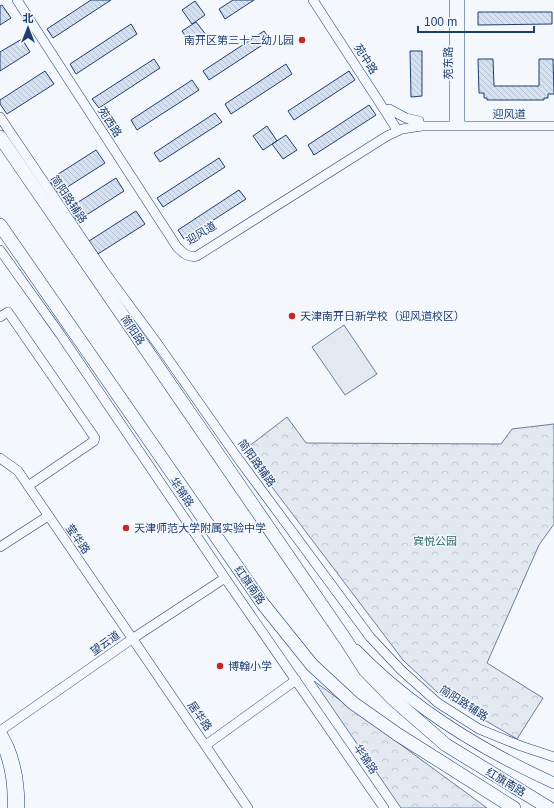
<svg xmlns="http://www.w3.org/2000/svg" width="554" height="808" font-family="Arial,'Noto Sans SC',sans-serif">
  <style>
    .forest { fill: url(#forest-crowns); stroke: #687fa3 }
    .pitch { fill: #e3e9f0; stroke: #687fa3 }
    .building { fill: url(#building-back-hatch); stroke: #1d3f73 }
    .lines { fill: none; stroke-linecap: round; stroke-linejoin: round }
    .minor-casing { stroke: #1d3f73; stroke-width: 10 }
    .major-casing { stroke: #1d3f73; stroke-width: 12 }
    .highway-casing { stroke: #1d3f73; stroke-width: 14 }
    .minor { stroke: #f4f7fb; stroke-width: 9 }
    .major { stroke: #f4f7fb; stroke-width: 11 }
    .highway { stroke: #f4f7fb; stroke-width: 13 }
    .poi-dot { fill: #c62828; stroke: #f4f7fb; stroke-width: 1.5 }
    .labels { text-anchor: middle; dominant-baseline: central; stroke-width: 3; stroke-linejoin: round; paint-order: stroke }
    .poi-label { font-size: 11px; fill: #1d3f73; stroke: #f4f7fb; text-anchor: start }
    .street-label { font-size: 11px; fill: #1d3f73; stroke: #f4f7fb }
    .park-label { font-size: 11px; fill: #2c6c60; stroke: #f4f7fb }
  </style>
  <defs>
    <pattern id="forest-crowns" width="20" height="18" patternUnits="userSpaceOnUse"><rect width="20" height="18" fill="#e3e9f0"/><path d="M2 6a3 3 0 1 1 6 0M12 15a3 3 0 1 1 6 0" fill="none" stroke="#c2c9d1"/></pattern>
    <pattern id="building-back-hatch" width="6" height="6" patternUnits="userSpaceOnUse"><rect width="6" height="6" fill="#d5e0f0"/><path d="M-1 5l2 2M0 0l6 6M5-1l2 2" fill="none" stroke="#b6c1d1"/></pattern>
  </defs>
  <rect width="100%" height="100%" fill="#f4f7fb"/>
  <path class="forest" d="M287,417L306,443L501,444L512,429L554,424V524L539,545L487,663L543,698L517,739L438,693L403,660L244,450Z
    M314,681L487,808H401Z"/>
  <path class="pitch" d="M344,325L377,374L345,395L312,347Z"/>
  <path class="building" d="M91,0H111L53,38L47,29Z
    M233,0H254L225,19L219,9Z
    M195,1L205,15L192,24L182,10Z
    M2,5L11,18L0,25V6Z
    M478,12H552V24L478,25Z
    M196,22L207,36L192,46L182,31Z
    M131,24L137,34L76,74L70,64Z
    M264,31L270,40L209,80L203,71Z
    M22,39L30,52L0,71V52Z
    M410,51H422V96L411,97Z
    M154,59L160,68L99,108L92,99Z
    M478,59H493L494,86H539V59H553L554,94H548V98H544V100H487V98H484V93H479Z
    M286,64L292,74L231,114L225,104Z
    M45,71L54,84L7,114L0,104V100Z
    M349,71L355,80L294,120L288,111Z
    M192,80L199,90L137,130L131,120Z
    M369,105L376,115L314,155L308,145Z
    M215,113L222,122L160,162L154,153Z
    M267,126L277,141L263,150L253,136Z
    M286,135L297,150L283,159L272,144Z
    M96,150L105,163L58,193L49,180Z
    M219,158L225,167L163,207L157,198Z
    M116,178L124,191L77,221L69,208Z
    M239,190L246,199L184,239L178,230Z
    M136,211L145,224L98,254L89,241Z"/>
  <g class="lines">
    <g class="minor-casing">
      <path id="minor" d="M17,0L177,247C183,253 188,258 197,256L387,136L402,129L422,126H554
        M313,0L398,131
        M454,0V126
        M460,0V126
        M389,109L406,118L419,121
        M0,117L106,274L157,343L237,457L370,637L401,670L438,703L479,729L521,746L554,757
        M0,250L60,334L225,578L384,808
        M0,317L8,312L95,438L94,441L28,486
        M0,458L18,471L248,808
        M0,547L48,516
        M0,730C16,753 20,780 20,808
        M0,731L132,639L225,578
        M0,742C10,763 13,785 12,808
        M206,745L296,680"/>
    </g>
    <g class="major-casing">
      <path id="major" d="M356,650C412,708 481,750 554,783"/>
    </g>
    <g class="highway-casing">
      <path id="highway" d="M0,137L345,639L365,670L392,698L446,745L549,808
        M0,225L263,604L312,665L353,703L397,734L514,808"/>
    </g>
    <use href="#minor" class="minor"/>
    <use href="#major" class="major"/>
    <use href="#highway" class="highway"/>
  </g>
  <g class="poi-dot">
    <circle cx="302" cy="40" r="4"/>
    <circle cx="292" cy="316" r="4"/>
    <circle cx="126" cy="528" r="4"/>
    <circle cx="220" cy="666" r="4"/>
  </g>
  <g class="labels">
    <g class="poi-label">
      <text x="294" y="40" text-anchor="end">南开区第三十二幼儿园</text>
      <text x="300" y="316">天津南开日新学校（迎风道校区）</text>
      <text x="134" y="528">天津师范大学附属实验中学</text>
      <text x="228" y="666">博翰小学</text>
    </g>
    <g class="street-label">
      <text transform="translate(366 59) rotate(57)">苑中路</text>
      <text transform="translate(448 63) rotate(-90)">苑东路</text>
      <text x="509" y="114">迎风道</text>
      <text transform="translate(110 122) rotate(57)">苑西路</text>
      <text transform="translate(69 199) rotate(56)">简阳路辅路</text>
      <text transform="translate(201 233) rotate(-31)">迎风道</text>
      <text transform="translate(133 330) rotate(56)">简阳路</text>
      <text transform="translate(257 463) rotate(54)">简阳路辅路</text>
      <text transform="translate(182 492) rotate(56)">华锦路</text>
      <text transform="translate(78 539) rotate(55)">莹华路</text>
      <text transform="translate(250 585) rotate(55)">红旗南路</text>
      <text transform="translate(105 643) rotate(-35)">望云道</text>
      <text transform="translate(464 703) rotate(33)">简阳路辅路</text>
      <text transform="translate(200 716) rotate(55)">居华路</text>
      <text transform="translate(366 759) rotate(56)">华锦路</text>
      <text transform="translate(506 782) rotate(31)">红旗南路</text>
    </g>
    <g class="park-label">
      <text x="435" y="541">宾悦公园</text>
    </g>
  </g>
  <g transform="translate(28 28)" stroke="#f4f7fb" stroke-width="3" paint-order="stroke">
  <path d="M0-3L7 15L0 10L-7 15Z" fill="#1d3f73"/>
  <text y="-6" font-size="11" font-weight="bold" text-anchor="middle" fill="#1d3f73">北</text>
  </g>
  <path d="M418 26v6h116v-6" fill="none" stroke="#1d3f73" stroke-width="2"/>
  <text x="424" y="26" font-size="12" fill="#1d3f73" stroke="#f4f7fb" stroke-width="3" paint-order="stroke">100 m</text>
</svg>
